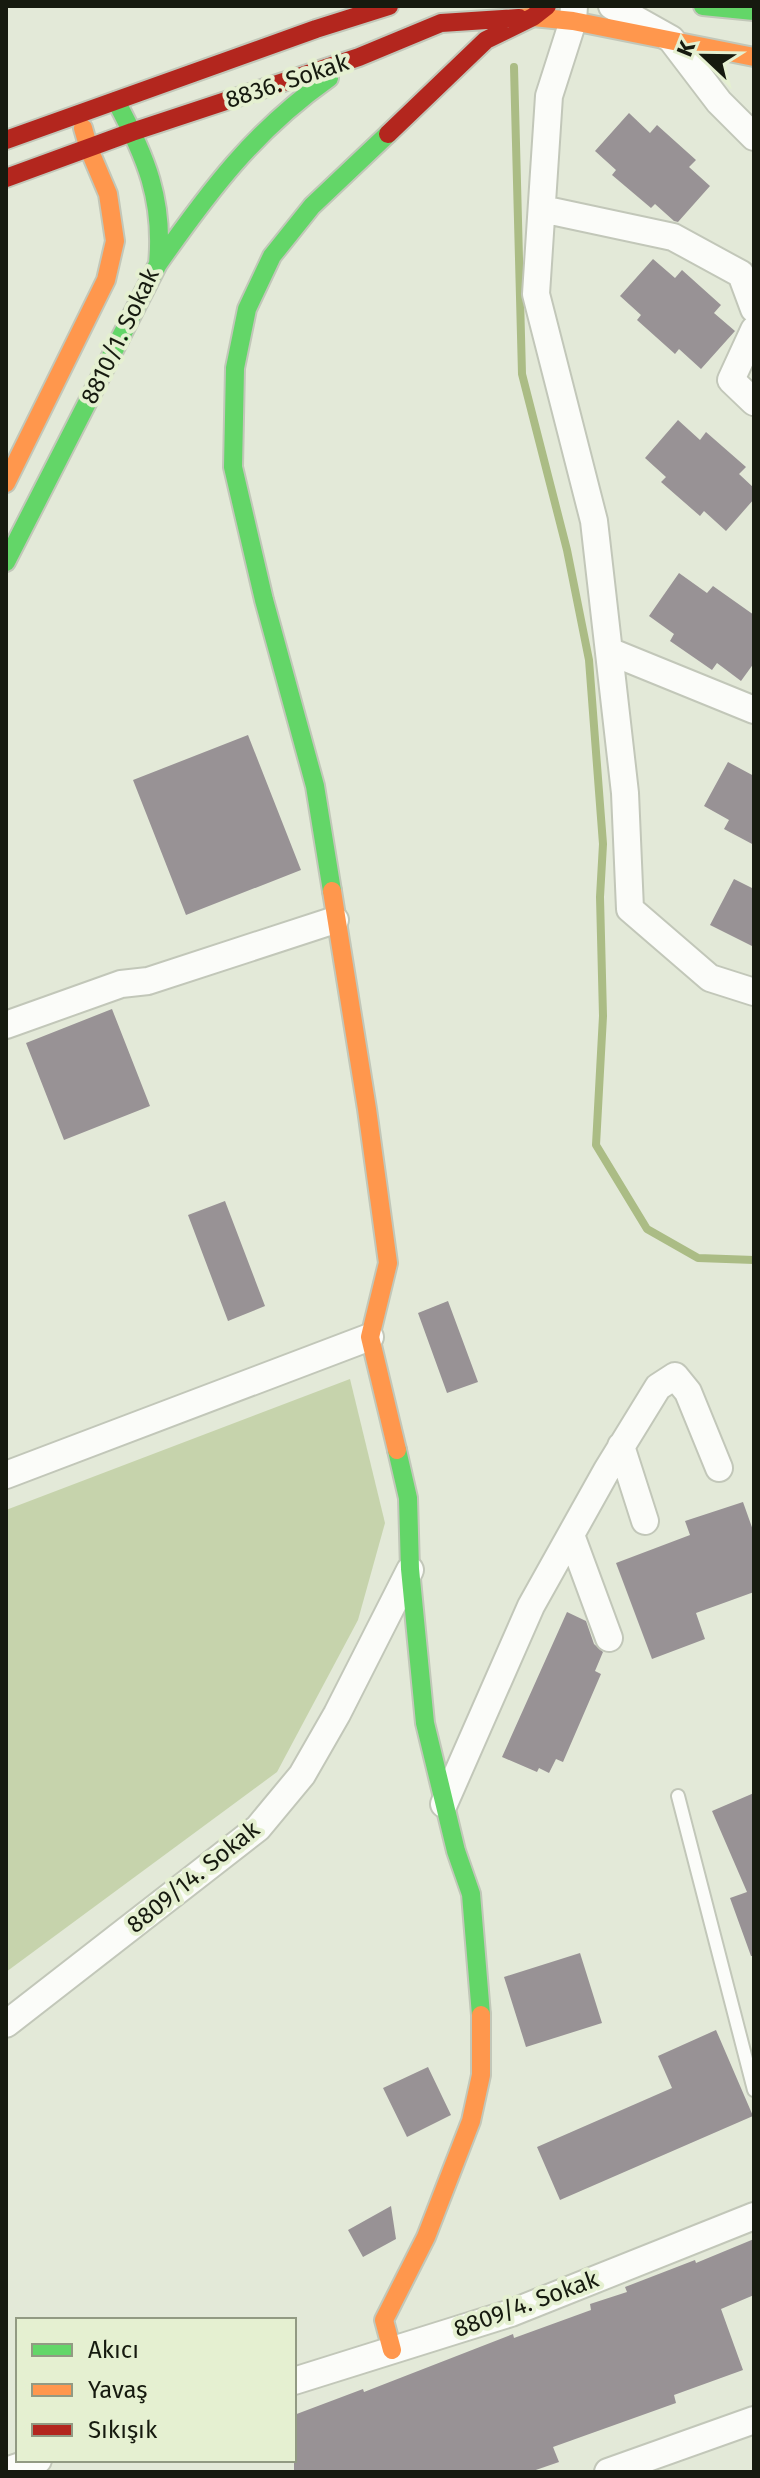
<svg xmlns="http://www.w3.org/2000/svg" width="760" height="2478" font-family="'Fira Sans',sans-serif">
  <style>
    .green { fill: #c6d3ac }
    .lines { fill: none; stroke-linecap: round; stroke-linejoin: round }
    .stream { stroke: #abbc85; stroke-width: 8 }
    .building { fill: #989295 }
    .lane-casing { stroke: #c2c7b9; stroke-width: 16 }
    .street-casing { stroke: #c2c7b9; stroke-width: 30 }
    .fast-casing { stroke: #c2c7b9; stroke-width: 22 }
    .slow-casing { stroke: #c2c7b9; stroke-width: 22 }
    .jam-casing { stroke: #c2c7b9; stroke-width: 22 }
    .lane { stroke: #fbfcf9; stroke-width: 12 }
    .street { stroke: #fbfcf9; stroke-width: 26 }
    .fast { stroke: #63d668; stroke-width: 18 }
    .slow { stroke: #ff974d; stroke-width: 18 }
    .jam { stroke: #b3261e; stroke-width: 18 }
    .labels { text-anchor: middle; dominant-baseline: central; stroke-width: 8; stroke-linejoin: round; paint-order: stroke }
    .street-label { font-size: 24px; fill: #161a0f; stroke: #e5f0d1 }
  </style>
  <rect width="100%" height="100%" fill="#e3e9d8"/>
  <path class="green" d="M350,1379L385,1523L358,1620L277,1772L6,1972V1510Z"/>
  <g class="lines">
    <path class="stream" d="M514,67L522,374L567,550L589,660L603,844L600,897L603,1016L596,1145L647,1229L698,1258L754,1260"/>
  </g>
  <path class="building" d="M629,113L650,133L657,125L696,160L689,167L710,186L678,222L674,221L655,204L651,208L612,175L616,170L595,151Z
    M653,259L675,278L682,270L721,305L714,313L735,331L701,369L679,349L675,354L637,320L641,315L620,296Z
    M678,420L700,440L706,432L746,467L739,474L754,488V499L726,531L704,511L700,516L661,482L666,477L645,458Z
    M679,573L707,593L713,586L754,615V663L741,681L717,663L712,670L670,641L674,634L649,616Z
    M248,735L301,870L186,915L133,780Z
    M728,762L754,776V845L724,829L729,820L704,806Z
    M734,879L754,889V947L710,925Z
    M112,1009L150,1106L64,1140L26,1043Z
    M225,1201L265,1306L228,1321L188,1215Z
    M448,1301L478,1382L447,1393L418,1313Z
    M743,1502L754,1533V1592L696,1613L705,1639L652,1659L616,1563L690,1535L685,1521Z
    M567,1612L586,1621L594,1644L603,1652L595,1671L601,1674L563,1762L556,1759L549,1773L539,1768L537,1772L502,1757Z
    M754,1793V1956H751L730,1898L747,1892L712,1811Z
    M580,1953L602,2023L526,2047L504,1977Z
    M716,2030L753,2116L560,2200L537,2147L672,2088L658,2056Z
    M428,2067L451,2115L407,2137L383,2088Z
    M391,2206L396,2239L363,2257L348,2230Z
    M754,2239V2295L721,2309L743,2370L674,2395L676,2403L553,2447L559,2462L530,2472H294V2415L363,2389L364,2392L513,2334L514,2338L591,2310L590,2304L627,2292L625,2287L695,2260L696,2263Z"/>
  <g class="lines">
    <g class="lane-casing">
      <path id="lane" d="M678,1796L754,2090"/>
    </g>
    <g class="street-casing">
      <path id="street" d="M574,6L573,21L549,96L536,294L594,521L625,793L630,909L710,978L754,992
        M612,6L671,39L719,102L754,137
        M542,209L673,237L741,274L754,309
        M754,330L731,380L754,402
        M609,651L754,710
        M6,1025L121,984L148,981L335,920
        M621,1446L645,1521
        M6,1475L370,1337
        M571,1535L609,1638
        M444,1804L531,1606L607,1470L658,1387L675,1376L688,1392L719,1468
        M6,2024L258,1828L302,1775L337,1714L410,1570
        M294,2381L511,2313L754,2216
        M6,2471L38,2460
        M608,2472L754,2420"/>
    </g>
    <g class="fast-casing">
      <path id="fast" d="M703,6L754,11
        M158,264C210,190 254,131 329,78
        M6,562L158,264C164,200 146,157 116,101
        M332,891L315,786L264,600L233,467L235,368L247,309L272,256L312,206L388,134
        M397,1450L408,1498L410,1569L425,1723L456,1851L471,1894L481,2015"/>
    </g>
    <g class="slow-casing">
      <path id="slow" d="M519,18L533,17L573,21L754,57
        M6,483L106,280L115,241L108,194L89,149L83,128
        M332,891L367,1109L388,1263L370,1337L397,1450
        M392,2350L384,2320L426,2237L471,2121L481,2075V2015"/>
    </g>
    <g class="jam-casing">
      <path id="jam" d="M388,134L486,40L533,17L547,6
        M6,140L316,29L389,6
        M6,178L132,132L359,57L441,23L519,18"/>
    </g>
    <use href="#lane" class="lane"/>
    <use href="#street" class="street"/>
    <use href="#fast" class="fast"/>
    <use href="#slow" class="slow"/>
    <use href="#jam" class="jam"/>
  </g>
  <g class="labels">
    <g class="street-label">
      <text transform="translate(287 81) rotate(-18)">8836. Sokak</text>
      <text transform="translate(120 336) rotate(-64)">8810/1. Sokak</text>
      <text transform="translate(193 1877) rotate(-39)">8809/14. Sokak</text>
      <text transform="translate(526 2304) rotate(-20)">8809/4. Sokak</text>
    </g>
  </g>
  <rect width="760" height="2478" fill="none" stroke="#161a0f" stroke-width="16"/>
  <rect x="16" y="2318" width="280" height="144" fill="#e5f0d1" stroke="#929a83" stroke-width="2"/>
  <rect x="32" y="2344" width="40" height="12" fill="#63d668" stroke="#929a83" stroke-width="2"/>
  <text x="88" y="2358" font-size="24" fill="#161a0f">Akıcı</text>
  <rect x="32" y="2384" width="40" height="12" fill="#ff974d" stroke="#929a83" stroke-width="2"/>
  <text x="88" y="2398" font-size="24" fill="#161a0f">Yavaş</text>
  <rect x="32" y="2424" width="40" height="12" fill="#b3261e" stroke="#929a83" stroke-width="2"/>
  <text x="88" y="2438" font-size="24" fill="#161a0f">Sıkışık</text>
  <g transform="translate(704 56) rotate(292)" stroke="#e5f0d1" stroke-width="6" paint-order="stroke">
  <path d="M0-6L14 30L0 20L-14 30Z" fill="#161a0f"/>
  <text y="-12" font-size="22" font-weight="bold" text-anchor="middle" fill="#161a0f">K</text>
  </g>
</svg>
